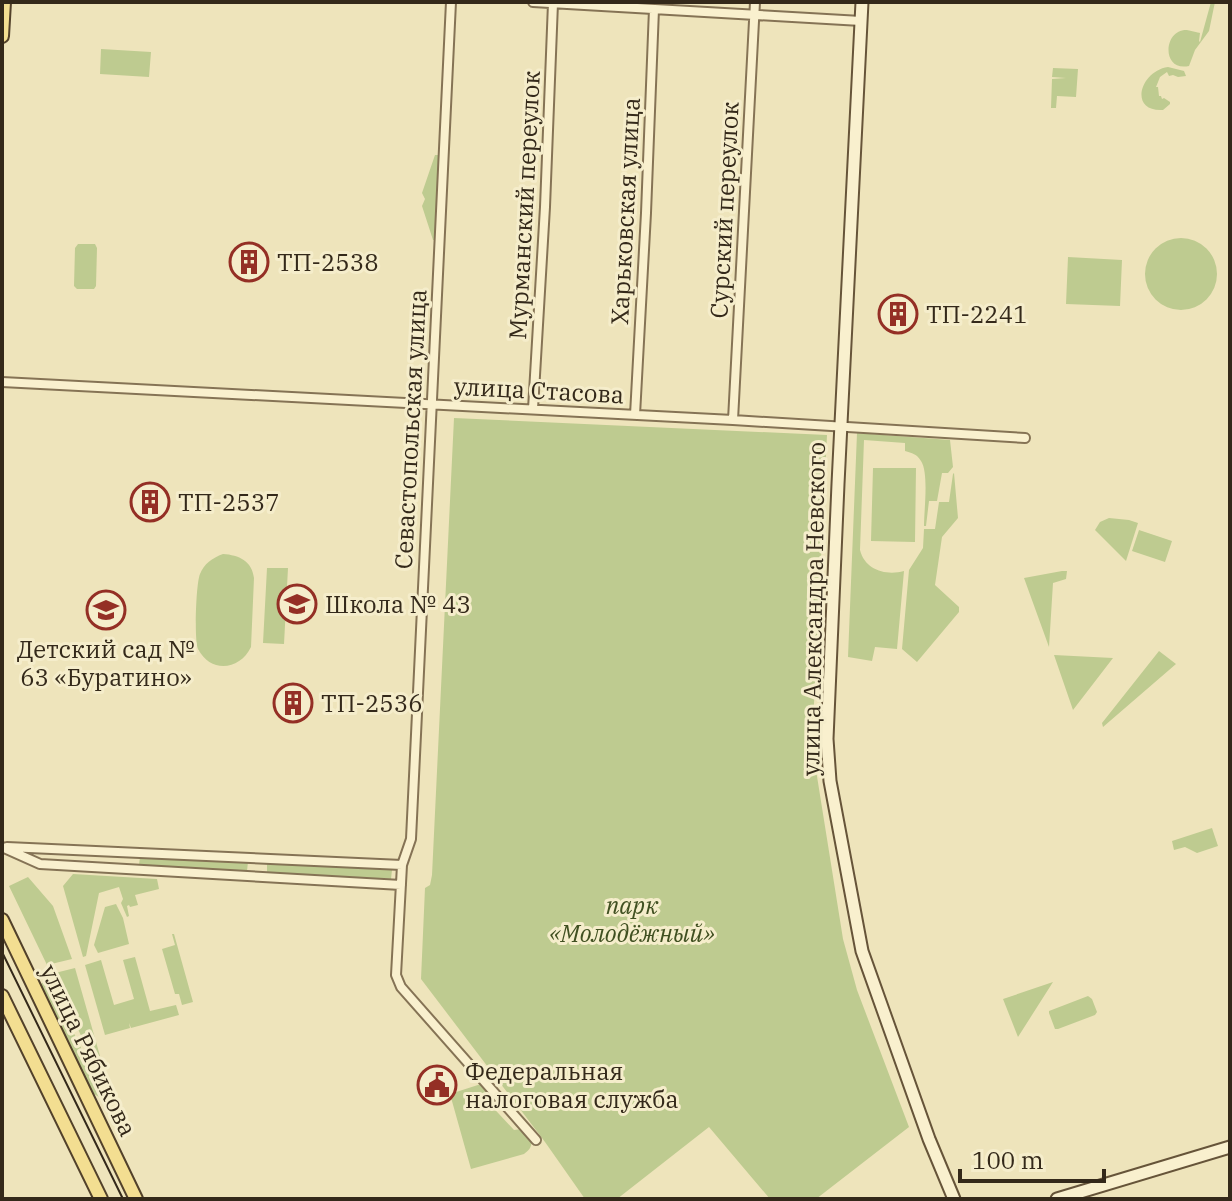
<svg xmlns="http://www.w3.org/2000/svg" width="1232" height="1201" font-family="'IBM Plex Serif',serif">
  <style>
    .green { fill: #becb90 }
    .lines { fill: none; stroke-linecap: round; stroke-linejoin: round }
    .street-casing { stroke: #857355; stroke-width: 12 }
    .secondary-casing { stroke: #665439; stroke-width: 15 }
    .primary-casing { stroke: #52412a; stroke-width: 16 }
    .street { stroke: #f9f0ce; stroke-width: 8 }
    .secondary { stroke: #f9f0ce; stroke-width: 11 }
    .primary { stroke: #f3de91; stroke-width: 12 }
    .tram { stroke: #34291a; stroke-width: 2 }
    .labels { text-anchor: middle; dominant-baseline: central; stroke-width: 6; stroke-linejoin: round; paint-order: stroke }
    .street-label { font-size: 24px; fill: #34291a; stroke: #f5edcb }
    .poi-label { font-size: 24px; fill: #34291a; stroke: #f5edcb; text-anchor: start }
    .park-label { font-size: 24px; font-style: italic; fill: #405021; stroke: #f5edcb }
  </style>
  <rect width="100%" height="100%" fill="#eee4bb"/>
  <path class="green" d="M1211,2H1215L1209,31L1195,50L1189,66C1161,72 1163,29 1187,30C1188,30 1199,33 1200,33L1199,41L1200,42Z
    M101,49L151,52L149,77L100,74Z
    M1168,67L1184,71L1186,76L1178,77L1173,75L1169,76L1167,72L1160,77L1156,87H1158L1159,96H1161L1162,99L1164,98L1170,102V104L1163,110C1128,112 1140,71 1168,67Z
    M1053,68L1078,69L1076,97L1057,96L1056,108H1051L1052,79L1066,78L1052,77Z
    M435,155H440L437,240H433L422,206L425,199L422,193Z
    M1145 274a36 36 0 1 1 72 0a36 36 0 1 1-72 0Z
    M78,244H95L97,248L96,286L94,289H77L74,286L75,248Z
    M1068,257L1122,260L1120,306L1066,304Z
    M454,418L827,435L812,745L843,939L857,990L909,1127L816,1199H770L709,1127L617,1199H585L545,1142L421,979L425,888L430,885L432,875Z
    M857,433L950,440L953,467L948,473H942L937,501H929L926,526H924C924,510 929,473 921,461C917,454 912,453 905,451V443L864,440L860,550C865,570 886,576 904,571L897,649L875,647L872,661L848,657Z
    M873,468H916L915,542L871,541Z
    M954,473L958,518L942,537L935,585L959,607V612L917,662L902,649L909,570L923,548L924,529H935L939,502H949L953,474Z
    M1109,518L1129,520L1138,523L1126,561L1095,530L1100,522Z
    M1139,530L1172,541L1165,562L1132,551Z
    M223,554C239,555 252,561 254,578L251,647C240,670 211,674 198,649C194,641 196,583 200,574C204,564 212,558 223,554Z
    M267,568H288L284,644L263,643Z
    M1062,571H1067L1066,579L1053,583L1049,647L1024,578Z
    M1159,651L1176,664L1103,727L1102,723Z
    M1054,655L1113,658L1073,710Z
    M1212,828L1218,846L1197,853L1185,847L1174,850L1172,841Z
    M140,857L248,862L247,871L139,865Z
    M267,863L392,870L391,879L267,872Z
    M73,874L157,879L159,889L135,895L138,905L130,907L129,905L127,906L129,916L127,917L121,903L123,899L119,887L99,893L86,956L83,957L63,886Z
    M28,877L53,906L72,959L47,965L9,886Z
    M116,904L123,918L129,944L98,953L94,945L105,907Z
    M172,934H174L193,1002L182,1005L179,994H175L162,949L175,945Z
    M135,957L150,1011L176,1005L179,1015L131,1028L129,1023L130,1028L105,1035L85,965L101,960L114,1005L134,999L123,960Z
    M75,968L100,1056L92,1058L51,974Z
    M45,981L50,985L102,1090V1094L99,1097L94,1094L41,987V984Z
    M1053,982L1018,1037L1003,999Z
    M1088,996L1092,999L1097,1012L1095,1015L1058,1029H1055L1049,1013V1011Z
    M481,1084L487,1091L485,1099L514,1130L522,1129C530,1138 537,1145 524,1154L471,1169L450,1094Z"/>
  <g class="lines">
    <g class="street-casing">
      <path id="street" d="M451,2L411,839L402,865L396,975L401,987L536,1140
        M533,2L861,21
        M2,382L733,420L1025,438
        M533,409L545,207L553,3
        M635,415L646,213L654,9
        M733,420L755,2
        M2,847L40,864L401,885
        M7,847L402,865"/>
    </g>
    <g class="secondary-casing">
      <path id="secondary" d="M862,2L838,484L827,739L830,781L862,951L929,1139L954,1199
        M1057,1199L1230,1147"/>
    </g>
    <g class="primary-casing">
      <path id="primary" d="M2,36L4,2
        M2,920L136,1199
        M2,996L101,1199"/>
    </g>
    <use href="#street" class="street"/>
    <use href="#secondary" class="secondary"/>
    <use href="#primary" class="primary"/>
    <path class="tram" d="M2,952L123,1199"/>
  </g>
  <defs>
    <g id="building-ring" transform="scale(2)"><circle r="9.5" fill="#f5edcb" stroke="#942f25" stroke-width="1.5"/><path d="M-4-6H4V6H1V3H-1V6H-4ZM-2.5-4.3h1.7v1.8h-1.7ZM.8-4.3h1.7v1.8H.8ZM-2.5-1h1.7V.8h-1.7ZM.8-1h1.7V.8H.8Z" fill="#942f25"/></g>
    <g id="school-ring" transform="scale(2)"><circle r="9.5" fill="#f5edcb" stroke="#942f25" stroke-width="1.5"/><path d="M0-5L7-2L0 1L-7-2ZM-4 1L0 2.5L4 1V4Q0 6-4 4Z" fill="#942f25"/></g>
    <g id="civic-ring" transform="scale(2)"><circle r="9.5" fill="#f5edcb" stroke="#942f25" stroke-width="1.5"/><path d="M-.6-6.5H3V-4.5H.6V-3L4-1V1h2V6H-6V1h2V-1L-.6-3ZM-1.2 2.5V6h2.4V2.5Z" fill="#942f25"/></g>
  </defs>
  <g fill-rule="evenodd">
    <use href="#building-ring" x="249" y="262"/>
    <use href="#building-ring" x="898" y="314"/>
    <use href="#building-ring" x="150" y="502"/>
    <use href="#school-ring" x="297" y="604"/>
    <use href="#school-ring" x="106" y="610"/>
    <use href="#building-ring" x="293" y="703"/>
    <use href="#civic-ring" x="437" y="1085"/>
  </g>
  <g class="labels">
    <g class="street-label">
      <text transform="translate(524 205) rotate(-87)">Мурманский переулок</text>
      <text transform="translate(724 210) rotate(-87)">Сурский переулок</text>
      <text transform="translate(625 211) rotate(-87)">Харьковская улица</text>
      <text transform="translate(539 390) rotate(3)">улица Стасова</text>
      <text transform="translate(410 429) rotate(-87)">Севастопольская улица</text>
      <text transform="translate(813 609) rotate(-89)">улица Александра Невского</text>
      <text transform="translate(89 1050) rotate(64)">улица Рябикова</text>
    </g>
    <g class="poi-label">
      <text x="277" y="262">ТП-2538</text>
      <text x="926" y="314">ТП-2241</text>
      <text x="178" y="502">ТП-2537</text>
      <text x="325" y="604">Школа № 43</text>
      <text x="106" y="649" text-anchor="middle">Детский сад №<tspan x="106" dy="28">63 «Буратино»</tspan></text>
      <text x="321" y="703">ТП-2536</text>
      <text x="465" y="1071">Федеральная<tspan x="465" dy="28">налоговая служба</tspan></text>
    </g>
    <g class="park-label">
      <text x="632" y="905">парк<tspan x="632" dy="28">«Молодёжный»</tspan></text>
    </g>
  </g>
  <rect width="1232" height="1201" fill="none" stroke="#34291a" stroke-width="8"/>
  <path d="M960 1169v12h144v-12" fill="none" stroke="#34291a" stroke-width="4"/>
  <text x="972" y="1169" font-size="24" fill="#34291a" stroke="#f5edcb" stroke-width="6" paint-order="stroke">100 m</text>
</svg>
